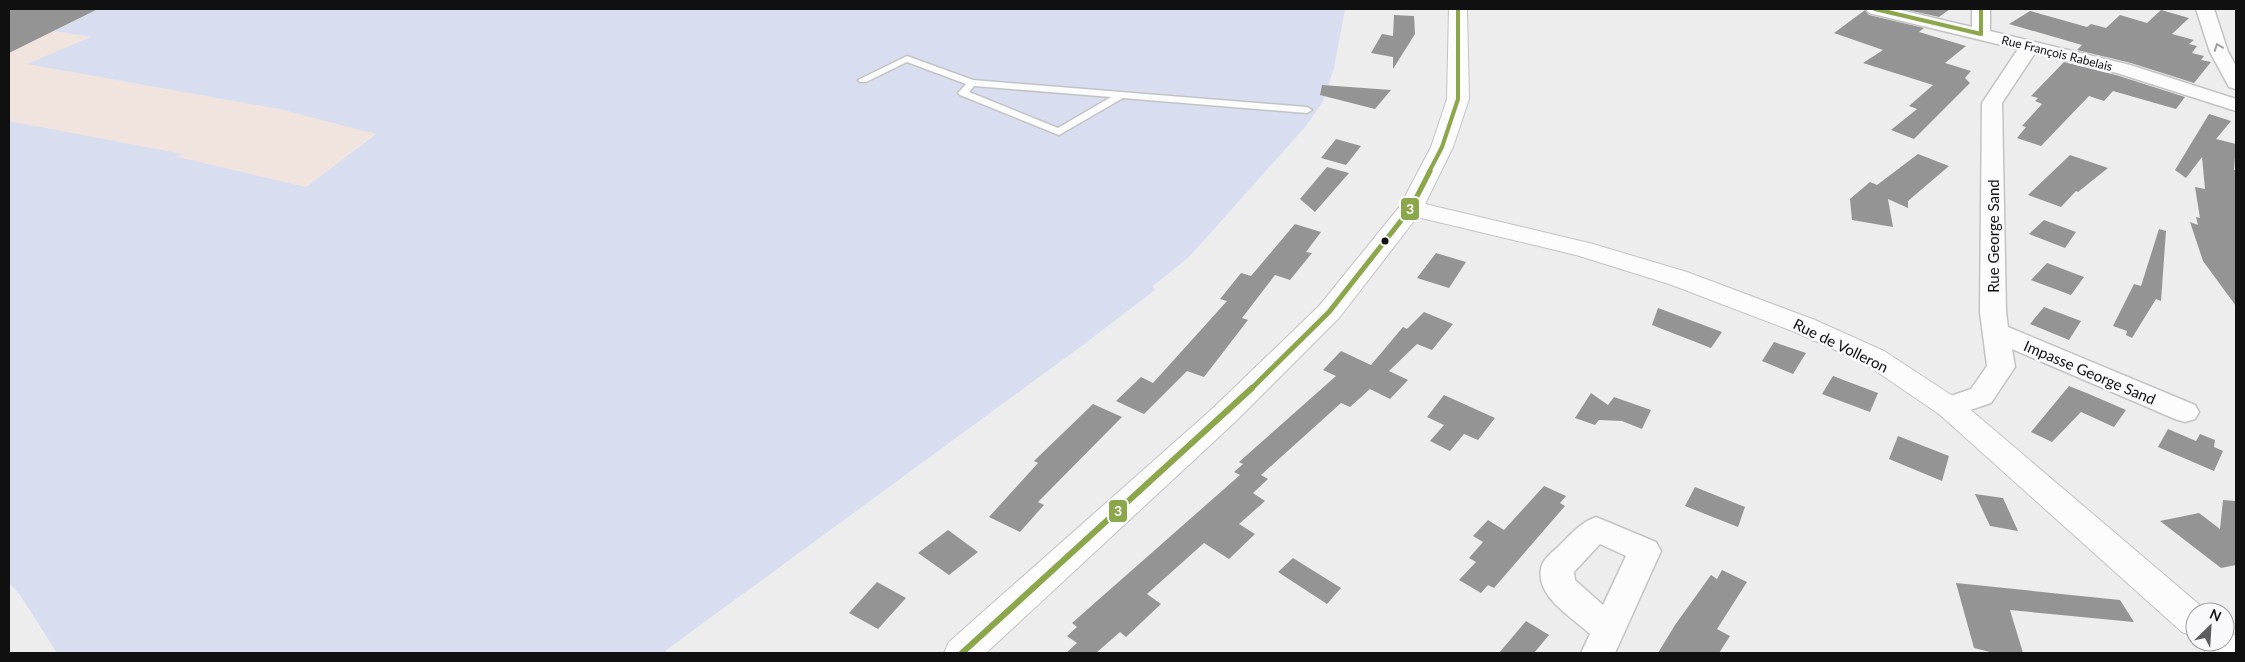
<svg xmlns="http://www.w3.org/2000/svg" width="2245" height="662" font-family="Lato,sans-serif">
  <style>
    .commercial { fill: #f1e4de }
    .green { fill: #d9ddf0 }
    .building { fill: #949494 }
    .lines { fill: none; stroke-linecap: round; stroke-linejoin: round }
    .lane-casing { stroke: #c3c3c4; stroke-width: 3 }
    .street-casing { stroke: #c3c3c4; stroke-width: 3 }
    .secondary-casing { stroke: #c3c3c4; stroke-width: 2 }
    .lane { fill: #fcfcfc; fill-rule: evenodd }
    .street { fill: #fcfcfc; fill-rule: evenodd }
    .secondary { fill: #fcfcfc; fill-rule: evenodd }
    .bus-1-far2-casing { stroke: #f9f9fc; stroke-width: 6 }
    .bus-1-far1-casing { stroke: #f9f9fc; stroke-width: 9 }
    .bus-1-casing { stroke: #f9f9fc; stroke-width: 10 }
    .bus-1-far2 { stroke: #8ca64a; stroke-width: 4 }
    .bus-1-far1 { stroke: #8ca64a; stroke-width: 5 }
    .bus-1 { stroke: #8ca64a; stroke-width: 6 }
    .oneway { stroke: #9e9e9e }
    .bus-dot { fill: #101010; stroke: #f9f9fc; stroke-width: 2 }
    .labels { text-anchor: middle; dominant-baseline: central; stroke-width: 5; stroke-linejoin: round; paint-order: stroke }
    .far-street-label { font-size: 12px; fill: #101010; stroke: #f9f9fc }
    .street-label { font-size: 15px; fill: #101010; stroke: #f9f9fc }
    .line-badge { stroke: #f9f9fc; stroke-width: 2 }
    .badge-label { font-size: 14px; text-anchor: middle; font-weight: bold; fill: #fff }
  </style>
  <rect width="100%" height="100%" fill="#ededed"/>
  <path class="commercial" d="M9,9H98L55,31L93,37L28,64L279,109L376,133L306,187L178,157L182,154L9,121Z"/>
  <path class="green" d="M98,9H1345L1334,68L1323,101L1306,126L1190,256L1153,286L1155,290L1083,345L665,651L669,653H57L20,595L9,583V121L183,154L178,157L306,187L376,134L279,109L27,64L91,37L54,31Z"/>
  <path class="building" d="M9,9H98L9,53Z
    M1903,9H1950L1939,17Z
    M1865,10L1869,15L1924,28L1919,32L1966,46L1945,63L1971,71L1965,78L1970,83L1914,139L1891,130L1917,109L1909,106L1933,85L1863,63L1883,50L1834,33Z
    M2161,10L2189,18L2172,34L2194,40L2189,44L2197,46L2192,53L2204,56L2201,60L2211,62L2194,83L2131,63L2077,50L2082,45L2009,24L2030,11L2087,27L2091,24L2106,28L2120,15L2147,23Z
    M1394,15L1414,16L1415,34L1393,69V57L1371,53L1382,34L1393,36Z
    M2064,62L2116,75L2185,97L2176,109L2113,91L2104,101L2089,96L2041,146L2017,138L2026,127L2022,126L2042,104L2035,101L2038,98L2031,96Z
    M1322,85L1391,90L1375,109L1320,95Z
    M2209,114L2231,121L2216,139L2236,144L2234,170H2236V306L2203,261L2190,222L2198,225L2196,217L2200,218L2195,187L2205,189L2202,157L2186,178L2175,170Z
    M1336,139L1361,146L1346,165L1321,158Z
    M1918,154L1949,166L1908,201V208L1888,199L1893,227L1852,220L1850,199L1870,182L1877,185Z
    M2070,155L2108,168L2078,192L2076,191L2061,207L2028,195Z
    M1327,167L1349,173L1315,212L1300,199Z
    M2044,220L2076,232L2065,248L2029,234Z
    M1295,224L1321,232L1306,252L1312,253L1290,280L1275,275L1242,318L1248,320L1204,377L1187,371L1144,414L1116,401L1141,377L1153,383L1227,301L1220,299L1241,273L1251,276Z
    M2159,229L2166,231L2161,301L2156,299L2132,338L2126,335L2127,331L2113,326L2134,284L2141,286Z
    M1436,253L1466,262L1449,288L1417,278Z
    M2047,263L2084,277L2071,295L2031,280Z
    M2044,307L2081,321L2069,340L2030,324Z
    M1658,308L1722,332L1711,348L1652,325Z
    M1424,312L1453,324L1432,350L1417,344L1389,371L1408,380L1390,399L1370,389L1350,407L1341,403L1261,475L1268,479L1253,493L1265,501L1239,524L1255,534L1229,559L1204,543L1147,594L1161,604L1126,637L1120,632L1096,653H1066L1077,643L1067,636L1077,627L1072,623L1240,475L1234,472L1243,464L1239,462L1336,376L1323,370L1341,351L1371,365L1403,327L1407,329Z
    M1774,342L1806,353L1793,374L1762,361Z
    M1833,376L1878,393L1870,412L1822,394Z
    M2069,386L2089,394L2126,410L2114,427L2081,412L2052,442L2031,432Z
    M1591,393L1608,405L1614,397L1651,410L1642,429L1622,421L1599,420L1595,425L1575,418Z
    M1444,395L1495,418L1478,440L1464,434L1450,451L1430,441L1444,425L1427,417Z
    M1093,404L1122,417L1038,502L1044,505L1020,532L989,517L1038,463L1034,461Z
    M2168,429L2196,441L2200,434L2215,440L2214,447L2223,451L2214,471L2158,447Z
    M1898,436L1949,456L1942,481L1889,459Z
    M1544,486L1566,496L1560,503L1565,506L1494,588L1488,585L1481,593L1459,580L1476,562L1469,558L1483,542L1473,536L1488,520L1504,530Z
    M1695,487L1745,507L1738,527L1685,506Z
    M1975,494L2003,498L2018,531L1990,526Z
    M2223,500L2236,501V565L2221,568L2160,521L2199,513L2220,529Z
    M948,530L978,552L949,575L918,553Z
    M1293,558L1341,588L1327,604L1278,572Z
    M1722,570L1747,582L1717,629L1730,636L1719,653H1658L1675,625L1711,575L1717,579Z
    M877,582L906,598L878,629L849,613Z
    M1956,583L2120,600L2134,622L2010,610L2023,653H1994L1974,648Z
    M1526,621L1549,635L1534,653H1499Z"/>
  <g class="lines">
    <g class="lane-casing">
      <path id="lane" d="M907,56L973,80L1307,107L1312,110L1307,113L1123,98L1059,135L960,95L958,93L966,84L907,62L866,82H860L858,80ZM974,86L1111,97L1058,128L969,92Z"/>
    </g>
    <g class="street-casing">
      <path id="street" d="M1866,9H1896L1972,27V9H1990V31L2130,65L2236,99V111L2117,73L2035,53L2002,103L2006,312L2008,327L2195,405L2199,412L2195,419L2185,422L2175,419L2012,349L2015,367L1991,403L1949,417L1939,414L1935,407L1939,400L1971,389L1987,366L1980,312L1982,103L2018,49L1869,13Z
        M2196,9H2214L2228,52L2236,66V89L2229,87L2210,52Z
        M1596,517L1656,542L1661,551L1615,653H1581L1590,634C1572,617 1536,597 1541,569C1542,559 1554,551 1560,545C1571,534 1581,522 1596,517ZM1600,544L1626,556L1603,605L1575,580L1574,572Z"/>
    </g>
    <g class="secondary-casing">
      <path id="secondary" d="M1449,9H1467L1469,99L1453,147L1425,204L1593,244L1687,272L1815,320L1884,351L1959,400L2208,612H2195V637L2182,632L1939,414L1864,363L1795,332L1669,284L1576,255L1417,217L1339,318L1234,423L986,653H944L949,642L1212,409L1319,306L1400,206L1431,147L1447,99Z
        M2225,629L2236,636V653H2206L2200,642H2225Z"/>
    </g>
    <use href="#lane" class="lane"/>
    <use href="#street" class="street"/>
    <use href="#secondary" class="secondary"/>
    <g class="bus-1-far2-casing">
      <path id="bus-1-far2" d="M1875,9L1981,34V9
        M1429,172L1442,147L1458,99V9"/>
    </g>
    <g class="bus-1-far1-casing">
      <path id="bus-1-far1" d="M1251,389L1329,312L1411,208L1430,171"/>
    </g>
    <g class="bus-1-casing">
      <path id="bus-1" d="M962,653L1252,388"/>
    </g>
    <use href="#bus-1-far2" class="bus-1-far2"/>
    <use href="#bus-1-far1" class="bus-1-far1"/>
    <use href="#bus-1" class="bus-1"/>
  </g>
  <defs><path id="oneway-chevron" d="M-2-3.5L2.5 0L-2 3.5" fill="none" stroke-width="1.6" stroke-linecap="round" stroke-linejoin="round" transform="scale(1.25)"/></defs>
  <use class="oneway" href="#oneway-chevron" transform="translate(2218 47) rotate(-111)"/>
  <circle class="bus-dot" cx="1385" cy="241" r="4.5"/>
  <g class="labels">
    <g class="far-street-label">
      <text transform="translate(2057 53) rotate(14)">Rue François Rabelais</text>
    </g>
    <g class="street-label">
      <text transform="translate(1993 236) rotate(-90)">Rue George Sand</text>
      <text transform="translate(1841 345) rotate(26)">Rue de Volleron</text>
      <text transform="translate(2090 372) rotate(23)">Impasse George Sand</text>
    </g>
  </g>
  <g class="line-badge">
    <rect x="1400" y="197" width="20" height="24" rx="5" fill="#8ca64a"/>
    <rect x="1108" y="499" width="20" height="24" rx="5" fill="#8ca64a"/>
  </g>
  <g class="badge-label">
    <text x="1410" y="214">3</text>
    <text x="1118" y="516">3</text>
  </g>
  <rect width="2245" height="662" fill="none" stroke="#101010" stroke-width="20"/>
  <g transform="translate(2210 627) rotate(25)"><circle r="24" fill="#f9f9fc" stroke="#9c9c9e"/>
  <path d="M0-4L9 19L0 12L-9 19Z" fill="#5d5d5d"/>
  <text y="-8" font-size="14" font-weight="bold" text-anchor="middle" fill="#101010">N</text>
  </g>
</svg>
